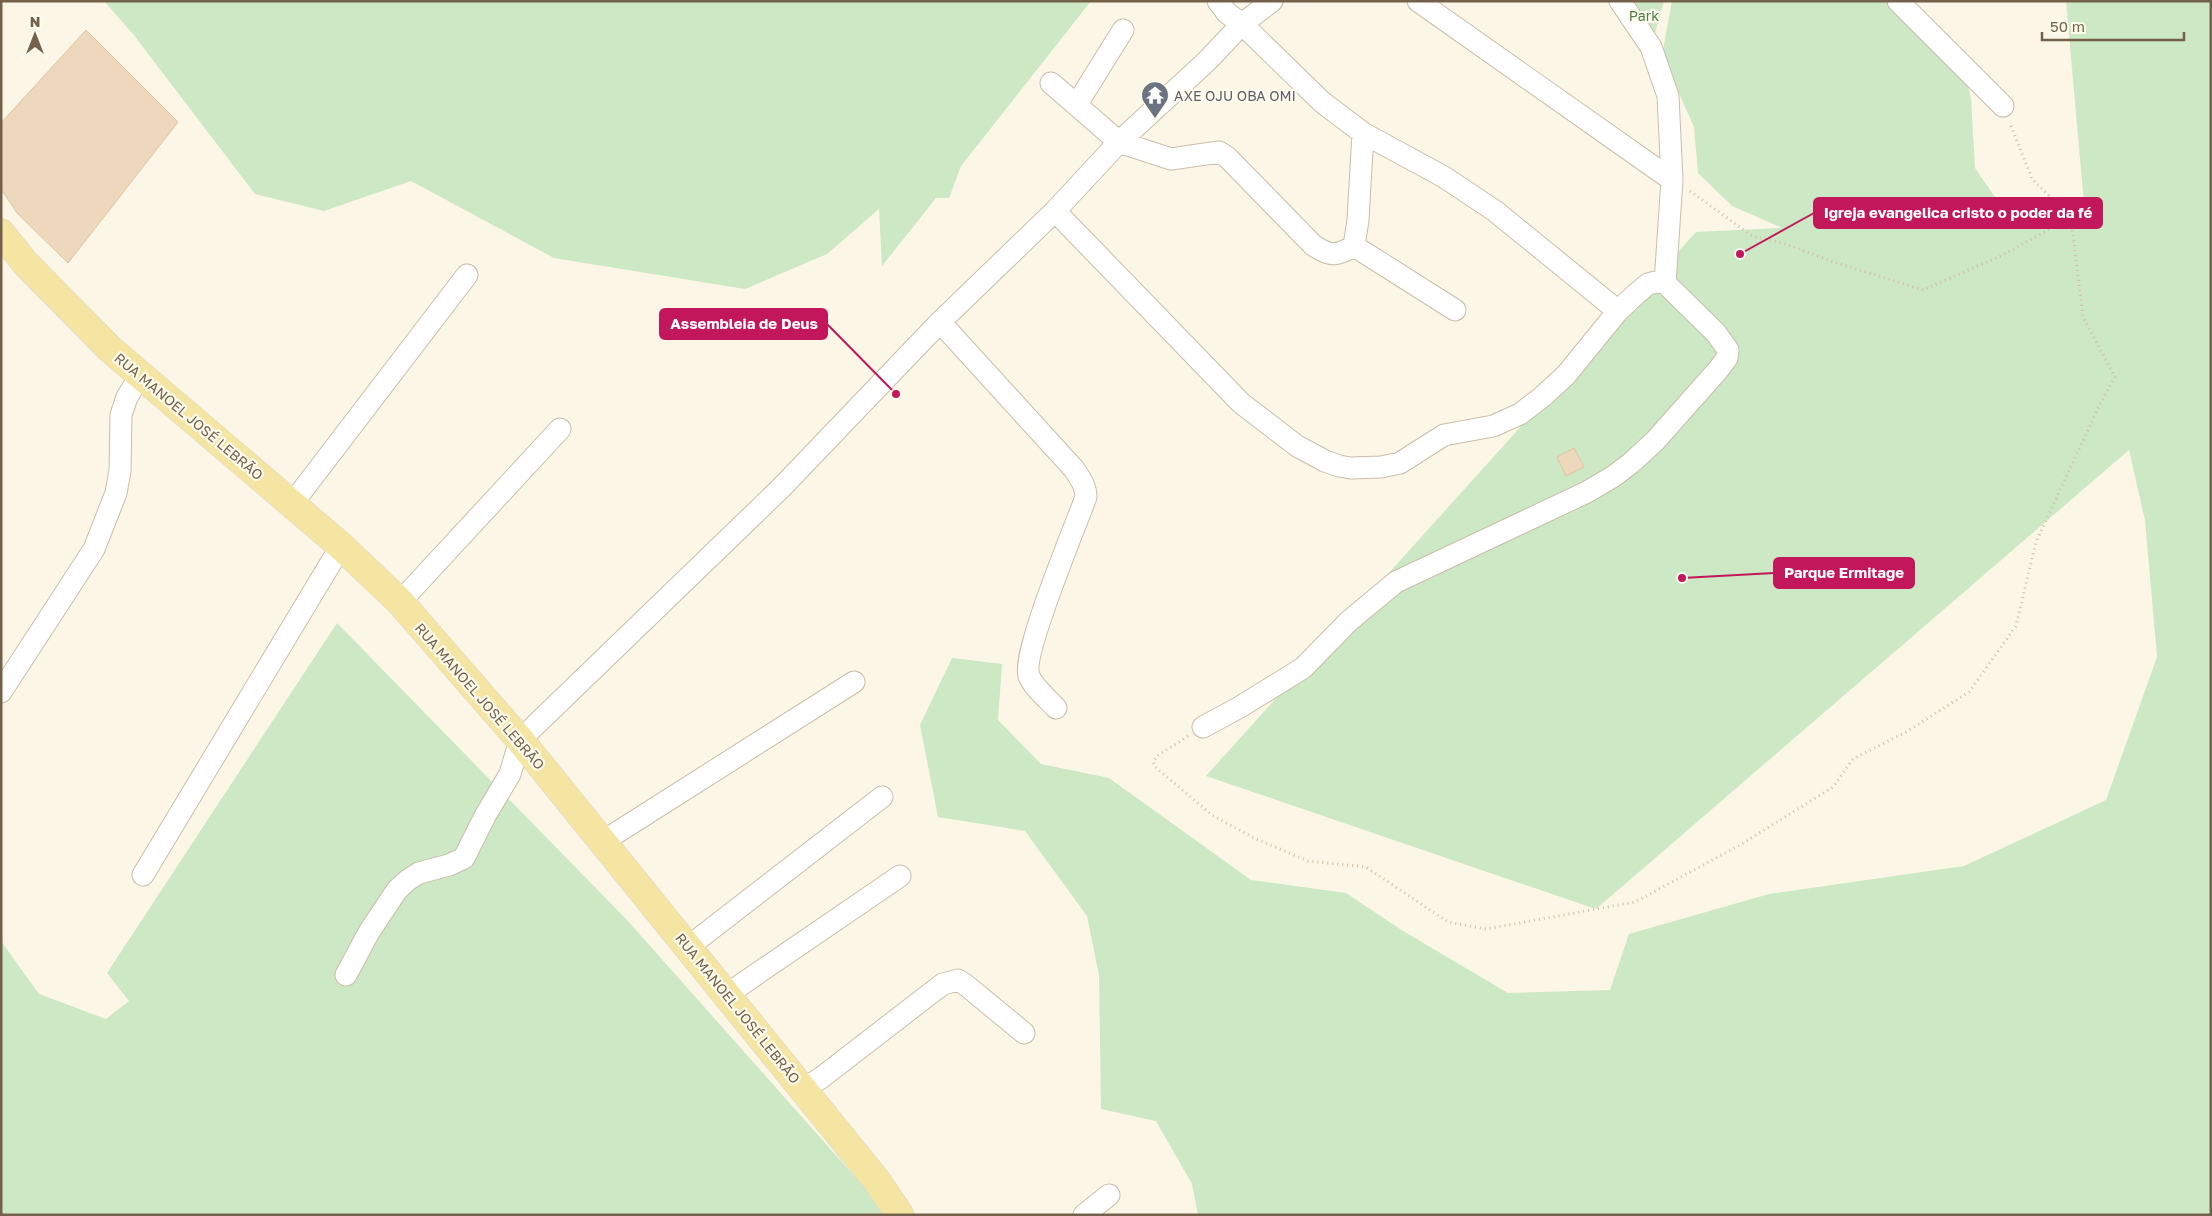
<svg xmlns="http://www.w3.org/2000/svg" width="2212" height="1216" font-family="'Golos Text',sans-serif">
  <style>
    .green { fill: #cde8c5 }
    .building { fill: #edd8be; stroke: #e0c4a1 }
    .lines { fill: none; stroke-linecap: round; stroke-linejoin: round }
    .minor-casing { stroke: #c9beaa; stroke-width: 23 }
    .major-casing { stroke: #dbd6d0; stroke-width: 29 }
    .path { stroke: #d3bea3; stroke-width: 3; stroke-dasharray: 1 4; stroke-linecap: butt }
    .minor { stroke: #fff; stroke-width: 21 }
    .major { stroke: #f5e5a3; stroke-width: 28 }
    .labels { text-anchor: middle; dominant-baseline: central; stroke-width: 4.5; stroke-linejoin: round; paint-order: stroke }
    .park-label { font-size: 14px; fill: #4f7d48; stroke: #fefaec }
    .worship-label { font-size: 14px; fill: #5b616d; stroke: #fefaec; text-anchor: start }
    .street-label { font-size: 14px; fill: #73614c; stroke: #fefaec }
    .leader { fill: none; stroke: #c2185b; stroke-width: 2 }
    .callout-dot { fill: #c2185b; stroke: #fefaec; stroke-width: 2 }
    .callout { fill: #c2185b; stroke: #c2185b; stroke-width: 2 }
    .callout-label { font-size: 15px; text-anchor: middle; font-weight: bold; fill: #fff }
  </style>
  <rect width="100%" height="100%" fill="#fbf6e6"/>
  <path class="green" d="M104,1H1091L961,166L949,198H936L882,266L879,209L827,254L745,289L554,258L411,181L324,211L255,194L133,34Z
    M1613,1H1664L1651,47Z
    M1672,1H1897L1959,52L1971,98L1975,168L2010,219L2071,217L2086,226L2066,1H2211V1215H1198L1192,1184L1156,1121L1101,1109L1099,975L1087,916L1025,831L938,817L920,725L952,658L1002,664L998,720L1041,764L1109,778L1251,880L1346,893L1403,931L1508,993L1610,990L1629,934L1769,894L1964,866L2106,800L2157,657L2145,520L2129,450L1596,909L1206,776L1696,232L1782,228L1732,206L1698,173L1694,127L1662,55Z
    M337,623L627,920L889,1215H1V941L39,994L106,1019L129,1001L107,973Z"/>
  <path class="building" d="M86,30L178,122L68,263L17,213L1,189V123Z
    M1574,448L1584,467L1566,476L1557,457Z"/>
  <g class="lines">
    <g class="minor-casing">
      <path id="minor" d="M1218,1L1227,13L1242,24L1322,102L1363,133L1444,177L1495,211L1618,311
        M1418,1L1672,180
        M1620,1L1651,47L1668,96L1672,180L1665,283
        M1898,1L2003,106
        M1051,83L1119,142L1171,159L1219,152L1227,157L1313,245C1330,257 1337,256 1354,246L1358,220L1363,133
        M1077,104L1123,30
        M1055,211L1241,403L1297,446L1325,461L1339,466L1351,468L1381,467L1400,463L1444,435L1493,426L1520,414L1542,397L1566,375L1618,311L1636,294L1648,284L1656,282L1665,283L1716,333L1728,350L1727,358L1718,370L1655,441L1631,463L1614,476L1587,492L1396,582L1349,621L1303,668L1240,707L1203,727
        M1354,246L1455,310
        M940,322L1074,469C1080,478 1086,486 1086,497C1076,525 1021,655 1029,676C1034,688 1047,698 1056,708
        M292,504L467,275
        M400,602L560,429
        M1,692L94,549L116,493L120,471L121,415L127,397L141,375
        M602,842L854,682
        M143,875L341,546
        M688,947L882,797
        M346,975L369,932L397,890L408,880L419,873L449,865L464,858L485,816L510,774L520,740L781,488L940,322L1055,211L1119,142L1207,61L1242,24L1272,1
        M726,995L900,876
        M803,1089L821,1078L931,993L943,984L958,980L967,986L1024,1033
        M1084,1215L1109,1195"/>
    </g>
    <g class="major-casing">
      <path id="major" d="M1,233L26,264L110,349L341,546L400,602L520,740L877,1181L900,1215"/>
    </g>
    <path class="path" d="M1690,191L1752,236L1783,243L1828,260L1923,290L2003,255L2071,217
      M1188,736L1157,756L1153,762L1155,767L1212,815L1252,837L1308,861L1366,867L1448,922L1486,929L1635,902L1740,845L1833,787L1853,759L1906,732L1969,692L2016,626L2036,542L2100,404L2115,377L2083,317L2071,217L2032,179L2010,123"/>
    <use href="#minor" class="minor"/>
    <use href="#major" class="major"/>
  </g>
  <defs>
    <g id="temple-pin" transform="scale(1.4375)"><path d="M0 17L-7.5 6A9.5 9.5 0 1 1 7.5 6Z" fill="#6b7280" stroke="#fefaec"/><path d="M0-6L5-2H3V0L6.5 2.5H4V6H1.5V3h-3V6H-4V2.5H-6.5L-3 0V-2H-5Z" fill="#fff"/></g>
  </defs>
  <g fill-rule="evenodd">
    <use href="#temple-pin" x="1155" y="95"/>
  </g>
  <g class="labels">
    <g class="park-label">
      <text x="1644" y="15">Park</text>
    </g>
    <g class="worship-label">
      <text x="1174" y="95">AXE OJU OBA OMI</text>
    </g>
    <g class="street-label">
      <text transform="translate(189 416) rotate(40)">RUA MANOEL JOSÉ LEBRÃO</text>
      <text transform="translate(480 696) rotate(49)">RUA MANOEL JOSÉ LEBRÃO</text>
      <text transform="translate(738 1008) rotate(51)">RUA MANOEL JOSÉ LEBRÃO</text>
    </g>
  </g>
  <path class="leader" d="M1740 254L1814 213M896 394L827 324M1682 578L1774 573"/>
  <g class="callout-dot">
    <circle cx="1740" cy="254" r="5"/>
    <circle cx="896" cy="394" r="5"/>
    <circle cx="1682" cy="578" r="5"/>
  </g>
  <g class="callout">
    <rect x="1814" y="198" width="288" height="30" rx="5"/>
    <rect x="660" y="309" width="167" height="30" rx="5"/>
    <rect x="1774" y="558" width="140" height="30" rx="5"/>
  </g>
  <g class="callout-label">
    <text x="1958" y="218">Igreja evangelica cristo o poder da fé</text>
    <text x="744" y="329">Assembleia de Deus</text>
    <text x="1844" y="578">Parque Ermitage</text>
  </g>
  <rect width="2212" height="1216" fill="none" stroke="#73614c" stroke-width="5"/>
  <g transform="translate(35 35)" stroke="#fefaec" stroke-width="4" paint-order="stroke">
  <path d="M0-4L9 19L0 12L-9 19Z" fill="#73614c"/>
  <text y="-8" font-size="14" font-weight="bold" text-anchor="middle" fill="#73614c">N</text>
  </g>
  <path d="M2042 32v8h142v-8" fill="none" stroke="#73614c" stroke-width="2.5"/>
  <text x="2050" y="32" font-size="15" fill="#73614c" stroke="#fefaec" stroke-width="4" paint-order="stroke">50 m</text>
</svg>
